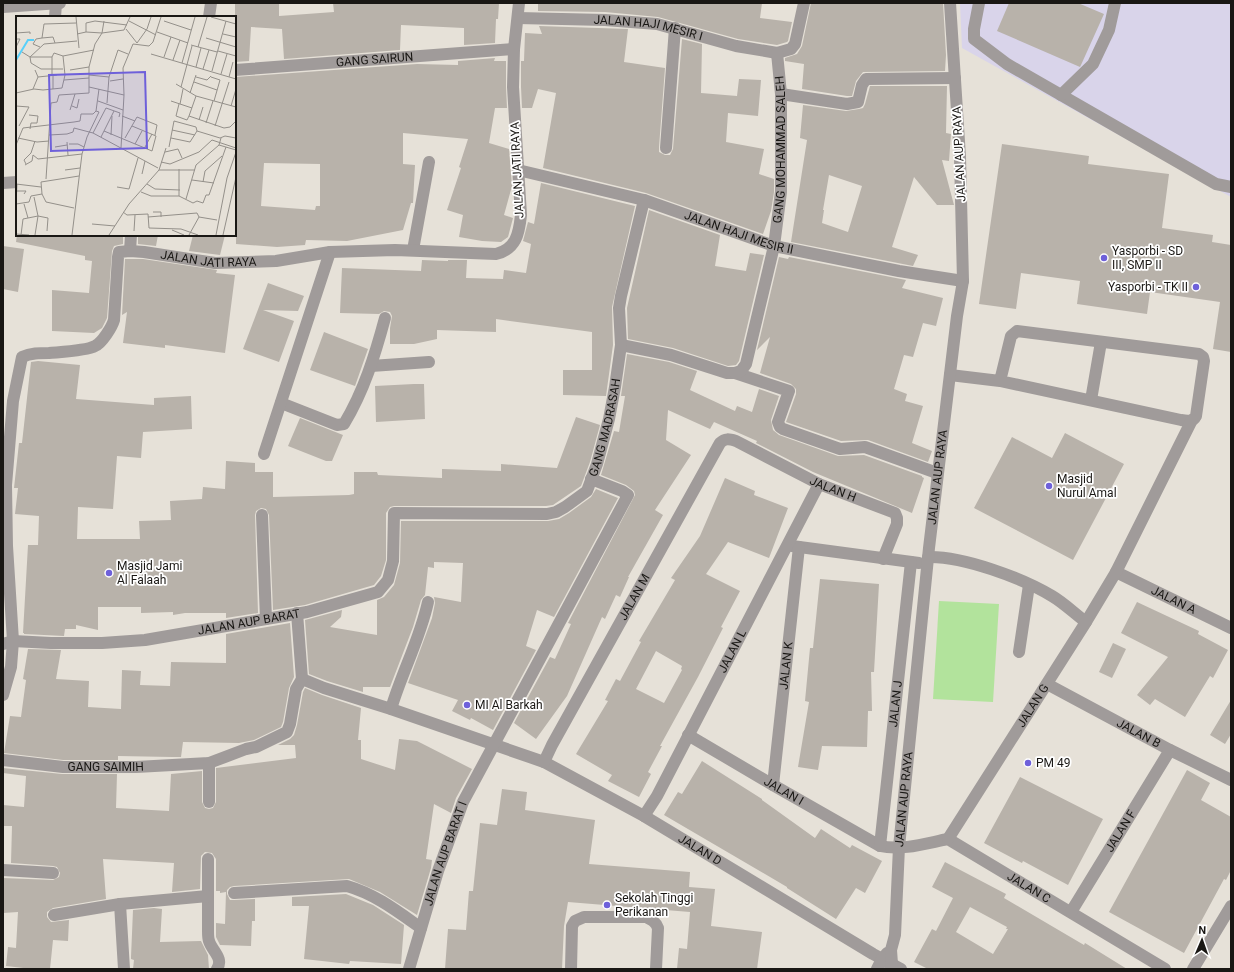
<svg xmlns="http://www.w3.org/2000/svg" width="1234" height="972" font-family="Roboto,sans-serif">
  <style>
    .industrial { fill: #d9d4ea }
    .green { fill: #b2e39c }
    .building { fill: #b8b2aa; fill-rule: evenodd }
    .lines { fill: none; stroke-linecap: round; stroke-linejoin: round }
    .minor { stroke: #a09b9a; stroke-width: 12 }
    .poi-dot { fill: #6e60da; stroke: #fff; stroke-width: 1.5 }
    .labels { text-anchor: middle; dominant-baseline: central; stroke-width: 3.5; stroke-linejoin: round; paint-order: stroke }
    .street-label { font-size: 12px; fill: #191714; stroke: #fff }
    .poi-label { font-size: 12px; fill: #191714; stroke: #fff; text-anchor: start }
    .inset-river { fill: none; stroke: #57d0fb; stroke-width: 2 }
    .inset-road { fill: none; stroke: #94908a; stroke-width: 1 }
    .view { fill: #6e60da; fill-opacity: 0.15; stroke: #6e60da; stroke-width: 2 }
    .inset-edge { fill: none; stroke: #191714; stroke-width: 2 }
  </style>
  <rect width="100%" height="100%" fill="#e6e1d8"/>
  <path class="industrial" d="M960,3H1231V197L962,48Z"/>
  <path class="green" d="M939,601L999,604L993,702L933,699Z"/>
  <path class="building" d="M235,3H279V16L334,12L333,3H499L498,19H496L495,43L464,45V28L401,25L400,50L284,59L282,29L251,27L249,61L235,62Z
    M538,3H762L760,18L792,22L788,41L787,42L777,45L738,39L658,17L605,12L538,11Z
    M811,3H943L946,55L945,71L863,72L856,81L852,96H847L802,89L804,64L785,61V58L797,54L802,46Z
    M1009,3H1078L1104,14L1081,65L1080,67L997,31Z
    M539,26L628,29L624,62L665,68L659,147V152L665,155H670L673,149L682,39L702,44L701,93L737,96L739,79L761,80L758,116L728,113L726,142L764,149L759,174L774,179V192L771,211L763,234L646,193L543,168L556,93L538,89L532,108H522L521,87V61H524L525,33L542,34Z
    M495,58L494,61H506V87L507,108H495L489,143L509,149L512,186L504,215L513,218L508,237L501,242L482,241L459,237L463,215L447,210L461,168L459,167L468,139L403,133V164L415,165L413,203H411L403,230L347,241L306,240L305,245L277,247L236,244L237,166H235V77L417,64L458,65V61ZM264,163L320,164V206H316L315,210L261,206Z
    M870,86H947L946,133L951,134L949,161L942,160L954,205H937L914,177L892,247L918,255L913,266L791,242L807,140L800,138L803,105L846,111L859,109L863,108L865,104ZM829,175L862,186L848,232L822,223L824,210H823Z
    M1002,144L1089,156L1088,164L1169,174L1162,228L1213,235L1212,242L1231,245V352L1213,349L1220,302L1150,292L1147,314L1077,304L1080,281L1021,273L1016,309L979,304Z
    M541,183L635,206L612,307L613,345L606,396L563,395V370H592V332L496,319V332L437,330V339L414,344H390V328L392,316L390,312L384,311L379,314L340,313L342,268L421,271L422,260L448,261V260H467L466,278L503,279L504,270L526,273L531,244L523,241L528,222L534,224Z
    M649,210L720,235L715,266L746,271L750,253L764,255L739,361L736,365L728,366L673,348L628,339L627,308Z
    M17,235H102L123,237V244L114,246L112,251L107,318L102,328L94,333L52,331V290L89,293L92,261L85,260V256L16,242Z
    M138,235H158L156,246L138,244Z
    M193,235H225L220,255L189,251Z
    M3,246L24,249L18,292L3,289Z
    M779,257L788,259L789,257L906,280L902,288L943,298L936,326L923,323L913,357L904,355L894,389L907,394L905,401L923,406L912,443L932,451L928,462L868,440L841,441L786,422L796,394V389L791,384L760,373L770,337L757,350Z
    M125,259H143L217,270L216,273L235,275L225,353L165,345V348L123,343L127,312L122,315Z
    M268,283L304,296L298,311L263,310L294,321L279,362L243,349Z
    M324,332L368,349L355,386L310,370Z
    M627,354L669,362L697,371L690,390L735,411L737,406L752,412L759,389L779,396L771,420L773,430L779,435L838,456L864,455L922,476V477L924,478L912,513L813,472L756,443L757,441L714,422L710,429L668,410L666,440L691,455L655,510L663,515L628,577H629L620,597L616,595L605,619L602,617L567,696L536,739L514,723L550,657L555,659L571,624L568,623L635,495L634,491L626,485L601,475L614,431L619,432L625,396H621Z
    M38,361L80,365L76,399L154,405V398L191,396L192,429L143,432L141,458L117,456L113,509L78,507L77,539H140L139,521L171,520L170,501L202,499L203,487L225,489L226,461L255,463V472H273V497L349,495L354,494V472H377L378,475L442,478V469L501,471V464L557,468L576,417L600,425L590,462L581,486L553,505L546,506H394L390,507L386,513V560L381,576L374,585L305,605L273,610L269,515L266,509L261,508L256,511L255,515L258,613L226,618V613H185L173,615V612L141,613V607H98V630L76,625V629H65L64,636L24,634V633H23L28,545H38L39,516L15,514L18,488H14L19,443H22L31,362Z
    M414,384H424L425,419L376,422L375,386Z
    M300,418L343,435L332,461H326L288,446Z
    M1065,433L1124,464L1073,560L974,508L1012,437L1052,458Z
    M725,478L755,491L754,495L788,508L769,558L728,542L706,574L740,591L721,627L723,628L698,677L660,746H662L648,772L651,774L639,797L608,781L612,775L576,754L608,701L605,700L616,679L620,681L641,642L639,641L675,580L671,578L700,536ZM656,651L682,666L681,669L682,670L664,703L636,689Z
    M596,489L618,498L554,617L537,610L526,646L536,650L493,730L471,718L470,720L452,711L458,700L408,683L432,618L435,603L434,597L461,602L463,563L434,562V568L428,567L425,595L421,600L413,627L390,687H363V692L327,681L309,674L305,620L342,610L341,617L330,627L377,635V600L384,597L394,585L400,563L401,521H548L559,519L569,513L591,497Z
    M820,579L879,584L874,672H871L872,711H868L867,747L822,746L818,770L798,767L809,702L805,701L810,648H813Z
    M1137,602L1199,631L1198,634L1228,650L1213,678L1210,676L1185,717L1155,699L1150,705L1137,695L1168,657L1121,633Z
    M290,623L294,677L289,688L283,722L281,727L254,740L239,743L183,742L181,757H172L118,756V760H63L4,753L10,716L21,717L26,680L23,679L28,649L61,650L56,679L89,681L88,707L121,709L122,670L141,671L140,685L170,686L171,662L226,663V634Z
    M1113,643L1126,649L1112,678L1099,672Z
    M305,688L322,695L361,708L358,740H361V759L395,770L399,739L417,741L472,769L456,798L451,813L434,804L426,859L432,860L431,868L417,915L380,892L349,879L234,886L230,887L227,890V894L230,900H234L255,899V921H252L251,946L220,945L216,937V923L225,924L226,892L220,893V891H216V859L212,853L205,852L201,856L200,889L172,892L174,863L103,859L106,899L53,908L47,912V917L51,922L69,920L68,941L53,940L50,969H32L6,966L8,947L16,948L18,912L3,913V878L53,880L59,877L60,873L57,867L53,866L11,863L12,826H3V805L24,807L26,776L3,773V768L62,774H117L116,808L169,811L171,774L202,771V802L205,808L209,809L213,808L216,802V768L296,758L295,745H278L290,739L294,735L297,725L303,692Z
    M1231,700V734L1225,744L1210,735Z
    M702,761L762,799V800L815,838L821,829L850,848L852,845L882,861L865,893L856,888L836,919L787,888V887L664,815L678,792L682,794Z
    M1187,770L1210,783L1201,800L1231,817V870L1226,880L1224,879L1184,953L1109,912Z
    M1020,777L1103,819L1068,885L1023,861L1022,863L984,843Z
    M502,789L527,792L525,810L595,820L589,864L690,872L689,887L715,889L711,926L762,932L757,969H677L679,948L687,949L690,912L568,902L564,926L562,969H445L448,929L466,930L469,891H473L480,823L497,825Z
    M945,862L1006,894L1004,898L1084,945L1085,943L1127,969H928L914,962L932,929L936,931L953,898L932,887ZM970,907L1007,927L1006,929H1008L993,954L956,932Z
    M346,894L373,905L404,925L401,964L350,961L349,964L304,959L309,906H292V897Z
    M154,908L162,909L160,942L201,941L208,955L209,969H133L134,960L131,959V957L133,910Z"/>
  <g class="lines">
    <g class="minor">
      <path d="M979,3L974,29V39L1007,64L1216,184L1231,187"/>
      <path d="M3,7L60,3"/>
      <path d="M55,17L56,4"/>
      <path d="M209,17L211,3"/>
      <path id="s1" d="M518,18L605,20L657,24L736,46L777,53L791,49L795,44L804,3"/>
      <path id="s2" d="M235,70L514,49"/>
      <path d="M781,94L847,104L858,102L862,85L866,79L955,78"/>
      <path d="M1061,95L1093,64L1109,30L1115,3"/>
      <path d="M666,148L675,28"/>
      <path id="s3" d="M518,170L644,200L774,246L899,271L963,281"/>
      <path d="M3,183L17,182"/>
      <path d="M413,250L429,162"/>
      <path d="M130,251L131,235"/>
      <path d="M621,345L671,355L727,373H735L789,391L778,422L780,427L783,429L840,449L865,447L937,473"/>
      <path d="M371,366L429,362"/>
      <path id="s4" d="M735,373L741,371L746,364L774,246L781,192V94L777,53"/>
      <path d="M950,375L1000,381L1181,420C1187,421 1193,422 1196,416L1204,361L1203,357L1199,354L1017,331L1011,336L1000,381"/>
      <path d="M1091,400L1101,342"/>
      <path d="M281,403L337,425L344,424C364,391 375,355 385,318"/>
      <path d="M264,454L330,252"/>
      <path d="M262,515L266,619"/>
      <path d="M792,546L919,563"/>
      <path d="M928,557C963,556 1022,578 1052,596C1064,603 1075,614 1086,622"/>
      <path id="s5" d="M1116,572L1231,628"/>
      <path d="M297,613L302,679"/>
      <path id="s6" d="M3,644L13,641L51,643H102L145,640L307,612L378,592L388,580L393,561L394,513L547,514L556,512L565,507L587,491L597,464L609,419L615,387L621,345L619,308L621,296L644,200"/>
      <path d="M1019,652L1029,585"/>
      <path id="s7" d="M302,679L324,688L391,709L544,762L644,816L873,954L901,969"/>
      <path id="s8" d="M1047,684L1170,750L1231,780"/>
      <path id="s9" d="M3,695L11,667L13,641L7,546L6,485L13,401L22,357C31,353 39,353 49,353C59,352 86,351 95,346C102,343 112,327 114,320L118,257L119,252L130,251L144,252L215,263L276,261L330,252L395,250L496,254C516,249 519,234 521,215L513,87L514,49L519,3"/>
      <path d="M391,709C402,672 420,639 428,602"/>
      <path id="s10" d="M688,735L773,785L880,846C902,851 927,843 948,839L1165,969"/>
      <path id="s11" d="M3,760L63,767H136L209,763L246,749L256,747L287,732L290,724L296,689L302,679"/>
      <path id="s12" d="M544,762L552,745L720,443C725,438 729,439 736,441L819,484L895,513L897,518V524L883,559"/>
      <path d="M209,763V802"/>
      <path id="s13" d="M773,785L799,547"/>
      <path id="s14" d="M644,816L657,796L819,484"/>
      <path id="s15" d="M948,839L1086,622L1116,572L1192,420"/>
      <path id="s16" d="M880,846L911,562"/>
      <path d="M208,859V931C208,934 208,938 209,941C212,951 224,958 217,969"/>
      <path d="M3,870L53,873"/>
      <path d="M234,893L347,886C375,894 397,911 421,928"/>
      <path d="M120,904L124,969"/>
      <path id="s17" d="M1071,912L1170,750"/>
      <path d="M54,915L120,904L208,896"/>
      <path id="s18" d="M409,969L438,871L463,802L628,495L622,491L591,479"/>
      <path d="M571,969L572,926L575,921L584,917H646C652,920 656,922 658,928L656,969"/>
      <path d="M877,969L882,959L887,953"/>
      <path id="s19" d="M890,969L892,964L891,950L895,935L899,847L929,548L957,316L963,281L960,157L950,3"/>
      <path d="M1193,969L1231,906"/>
    </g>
  </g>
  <g class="poi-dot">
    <circle cx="1104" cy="258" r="4"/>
    <circle cx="1196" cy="287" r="4"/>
    <circle cx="1049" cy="486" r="4"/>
    <circle cx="109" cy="573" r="4"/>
    <circle cx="467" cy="705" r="4"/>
    <circle cx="1028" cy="763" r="4"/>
    <circle cx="607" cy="905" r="4"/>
  </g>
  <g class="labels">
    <g class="street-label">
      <text stroke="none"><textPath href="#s1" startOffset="131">JALAN HAJI MESIR I</textPath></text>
      <text stroke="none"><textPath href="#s2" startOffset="140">GANG SAIRUN</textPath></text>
      <text stroke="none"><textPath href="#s4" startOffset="233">GANG MOHAMMAD SALEH</textPath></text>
      <text transform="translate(959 154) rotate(-93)">JALAN AUP RAYA</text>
      <text transform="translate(517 170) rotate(-93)">JALAN JATI RAYA</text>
      <text stroke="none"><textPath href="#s3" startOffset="230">JALAN HAJI MESIR II</textPath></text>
      <text stroke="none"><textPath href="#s9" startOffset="606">JALAN JATI RAYA</textPath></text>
      <text stroke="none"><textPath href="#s6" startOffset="730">GANG MADRASAH</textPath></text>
      <text stroke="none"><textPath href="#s19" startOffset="495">JALAN AUP RAYA</textPath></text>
      <text stroke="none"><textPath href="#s12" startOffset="490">JALAN H</textPath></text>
      <text stroke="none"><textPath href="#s12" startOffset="188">JALAN M</textPath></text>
      <text stroke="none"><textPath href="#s5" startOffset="64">JALAN A</textPath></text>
      <text stroke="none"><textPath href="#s6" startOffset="248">JALAN AUP BARAT</textPath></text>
      <text stroke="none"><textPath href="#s14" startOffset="187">JALAN L</textPath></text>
      <text stroke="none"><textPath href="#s13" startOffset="120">JALAN K</textPath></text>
      <text stroke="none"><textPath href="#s16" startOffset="143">JALAN J</textPath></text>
      <text stroke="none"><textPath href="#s15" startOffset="158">JALAN G</textPath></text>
      <text stroke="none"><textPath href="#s8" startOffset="104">JALAN B</textPath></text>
      <text stroke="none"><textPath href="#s11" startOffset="103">GANG SAIMIH</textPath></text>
      <text stroke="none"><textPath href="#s10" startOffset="111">JALAN I</textPath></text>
      <text stroke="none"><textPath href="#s19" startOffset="171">JALAN AUP RAYA</textPath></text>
      <text stroke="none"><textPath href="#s17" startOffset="95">JALAN F</textPath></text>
      <text stroke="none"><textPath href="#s7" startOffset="435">JALAN D</textPath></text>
      <text stroke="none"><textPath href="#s18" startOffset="121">JALAN AUP BARAT I</textPath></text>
      <text stroke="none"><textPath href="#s10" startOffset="385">JALAN C</textPath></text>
    </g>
    <g class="poi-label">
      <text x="1112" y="251">Yasporbi - SD<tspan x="1112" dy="14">III, SMP II</tspan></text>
      <text x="1188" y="287" text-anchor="end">Yasporbi - TK II</text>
      <text x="1057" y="479">Masjid<tspan x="1057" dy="14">Nurul Amal</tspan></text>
      <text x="117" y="566">Masjid Jami<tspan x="117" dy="14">Al Falaah</tspan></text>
      <text x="475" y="705">MI Al Barkah</text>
      <text x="1036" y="763">PM 49</text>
      <text x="615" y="898">Sekolah Tinggi<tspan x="615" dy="14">Perikanan</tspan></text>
    </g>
  </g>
  <g transform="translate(16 16)">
    <rect width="220" height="220" fill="#e6e1d8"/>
    <path class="inset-river" d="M0,44L12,24H18"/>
    <path class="inset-road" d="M60,1L63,32M195,1L220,8M113,5L140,19M148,5L175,14M60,7L28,8L26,22L37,21L39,27L61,25M110,13L121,27M70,16V7L79,5L111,9M141,16L172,27M0,17L14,16V18M86,17L88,5M61,18L70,16L86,17M207,18L220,21M190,22L220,31M0,23H4L0,31M121,27L131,13L135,1M175,29L201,36M24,31L17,28L20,23L26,22M182,31L191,1M202,35L220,40M6,36L14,41H36M135,38L220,63M14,41L15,47L25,53H47M14,41L28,28L39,27M36,41L38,37L47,40M148,41L155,21M157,44L164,24M166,47L179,1M180,51L185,32M187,53L193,34M19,54L22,61L41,59M54,54L73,51M196,55L210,5M205,58L211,38M73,59L93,61M36,60V41M37,60V73M180,61L191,64L195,60M195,61L204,64L198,85M213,61L217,46M48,64L73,62M94,65L107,63M178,66L201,74M160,68L180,80L220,91M73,71L108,79M165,71L176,30M17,73L22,61M0,77L18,73L27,74L46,72L49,59L47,40L78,34M174,77L180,59M82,85L107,94M155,85L176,92M91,87L93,61L102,34L112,38M163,88L160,100L171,104L173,100M164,88L167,73M0,90L13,91L3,110M56,90L61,92L63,83M215,90L220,73M54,94L59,78M13,99L22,100L21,107H15L14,113M106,100L119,105M173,100L208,112L214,111L220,105M173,100L180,80M183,104L187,91M190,107L197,85M199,110L213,66M58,112L77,117L142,152M156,114L179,119M88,115L136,135L140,120L116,110M181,115L204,122L209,120L220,122M77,117L90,92L104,97L103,101M33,119L51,118L57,116L58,112M95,119L96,100M85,121L98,95M2,122L21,126L33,125M109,122L121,101L141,109L139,119M155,122L174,126L181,115M51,126L52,139M53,128H62L68,131M119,128L126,115M0,129L7,112L58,106L64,105L65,98H77L80,95M203,129L220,134M39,131L51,129M153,131L158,105L180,111L181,115M105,132L108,79L107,52L117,28L133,30L137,26L145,1M128,133L136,118M149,136L162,133L166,142M17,139L22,143L66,138M145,146L154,148L183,136L196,124L220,132M10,148L8,144L15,137L19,125M9,149L16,145L17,139M49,154L64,152M143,154H179M126,158L129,145M30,163L35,87L41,86L43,79L73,77V51L79,28L86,17L108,14L114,1M176,164L198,167M187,166L189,155L206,140M0,168L25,171M131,168L139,173L164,174M101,171L113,173L122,142M0,175H10L8,178M125,176L135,180H163L177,187L181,185L187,187L190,179H193M193,179L210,131M163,180V153M18,181L22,200L19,219M170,183L180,149L203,129L205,122M0,188L13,186L15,180L26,178M0,188L1,168M8,188L12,202M58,192L30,186L26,178L25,166L63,160M107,196L111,199L132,198L133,212L165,213L182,219M137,196H145V201M132,201L181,197L183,201L201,204M76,208L99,210M156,214L168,219M118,215L119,199M0,218L13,219M5,219L7,203L22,200L32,202L31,215M56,219L66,138L71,121L83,96L80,95L83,73M93,219L113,188L143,154L150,132M173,219L183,201M200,219L211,162L220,136M207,219L220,161"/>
    <path class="view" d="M129,56L131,132L35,135L33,59Z"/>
    <rect width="220" height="220" class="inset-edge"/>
  </g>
  <rect width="1234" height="972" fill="none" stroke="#191714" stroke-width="8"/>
  <g transform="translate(1202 940) rotate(2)" stroke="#ffffff" stroke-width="3" paint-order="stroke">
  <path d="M0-3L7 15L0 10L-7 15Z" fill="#191714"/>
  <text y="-6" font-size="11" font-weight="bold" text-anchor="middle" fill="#191714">N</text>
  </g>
</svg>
